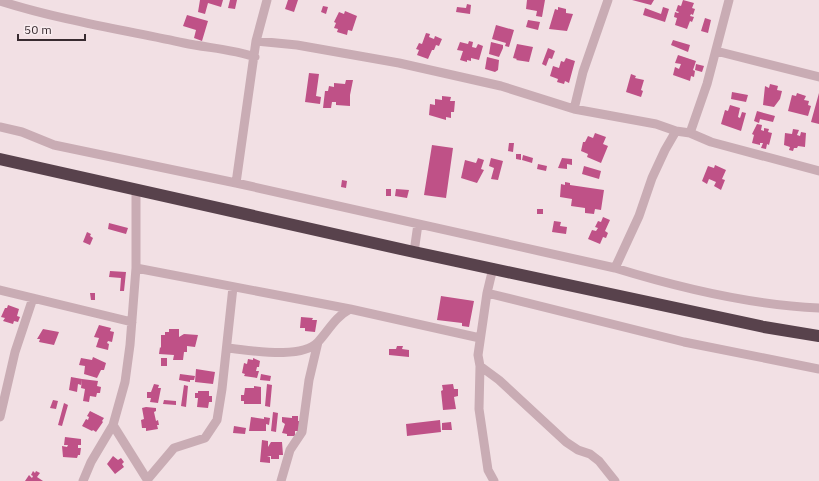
<svg xmlns="http://www.w3.org/2000/svg" width="819" height="481" font-family="'IBM Plex Sans',sans-serif">
  <style>
    .building { fill: #bf5187 }
    .lines { fill: none; stroke-linecap: round; stroke-linejoin: round }
    .minor { stroke: #c9acb4; stroke-width: 9 }
    .highway { stroke: #58424c; stroke-width: 12 }
  </style>
  <rect width="100%" height="100%" fill="#f2e0e4"/>
  <path class="building" d="M200,0H223L221,7L208,3L205,14L198,12Z
    M230,0H237L235,9L228,8Z
    M288,0H298L294,12L285,9Z
    M527,0H545L542,17L536,16L537,11L526,9Z
    M632,0H654L651,5Z
    M683,0L694,3L692,8L695,9L693,15L691,14L690,16L694,17L692,22L690,21L687,29L675,25L677,18L674,17L675,12L678,13L679,12L676,11L678,5L681,6Z
    M467,4L471,5L470,14L456,12L457,7L466,8Z
    M323,6L328,7L326,14L321,12Z
    M558,7L566,9V13L573,14L567,31L549,29L555,9L558,10Z
    M663,7L669,9L665,22L643,15L645,8L661,14Z
    M345,11L357,16L352,31L348,30L347,35L337,32L338,29L334,28L336,23L334,22L339,12L344,14Z
    M187,15L208,21L202,41L194,38L196,30L183,26Z
    M705,18L711,20L708,33L701,31Z
    M528,20L540,22L538,30L526,27Z
    M496,25L514,30L509,47L505,46L506,43L492,39Z
    M426,33L430,34L429,37L434,39L435,36L442,39L439,46L436,45L434,50H432L428,59L417,55L419,50L416,49L419,43L422,44Z
    M673,40L690,45L688,52L671,45Z
    M469,41L473,42L472,47L476,48L478,44L483,46L479,60L471,58V61L467,60V62L460,60L463,51L457,50L460,42L468,44Z
    M491,42L503,45V48L499,57L489,54Z
    M517,44L533,47L529,62L516,60L517,59L513,58Z
    M548,48L555,51L552,59L549,58L546,66L542,64Z
    M678,55L696,61L693,70L695,71L694,77L691,76L690,81L673,75L675,67L679,69L681,64L675,63Z
    M487,57L499,60L498,70L495,72L485,69Z
    M566,58L575,61L569,83L565,81L564,84L557,82L558,79L550,76L553,66L559,68L561,61L564,62Z
    M696,64L704,66L702,72L695,70Z
    M309,73L319,74L316,96L321,97L320,104L305,102Z
    M631,74L636,76L635,78L644,80L641,90L643,91L641,97L626,92Z
    M346,80H353L350,95V106L336,105V102H332L331,108H323L325,91H328L329,86L334,87V83L345,84Z
    M770,84L778,86L777,90L782,91L780,99L774,107L763,105L765,86L769,88Z
    M732,92L748,95L746,102L731,99Z
    M797,93L806,96L804,100L809,101L808,105L811,106L808,116L788,111L792,95L796,96Z
    M819,93V124L811,122Z
    M442,96L451,97L450,101H455L454,112H451V118L446,117V120L429,115L430,104L435,105V99L442,100Z
    M730,105L740,108L738,117L740,118L742,112L746,113L741,131L721,124L725,110L728,111Z
    M757,111L775,116L773,122L760,119L759,123L754,121Z
    M757,124L762,125L761,130L764,131V128L769,129L768,132L772,133L769,145L767,144L766,149L761,148L763,143H760V145L752,143L754,135L752,134Z
    M793,129L799,130L797,135L800,136L801,132L806,133L805,147L798,146L797,148H794L793,151L789,150L790,147L784,145L785,133L792,134Z
    M595,133L606,137L603,144L608,146L601,163L587,157L588,154L581,151L583,142H585L588,136L593,138Z
    M509,143H514L513,152L508,151Z
    M432,145L453,148L446,198L424,195Z
    M516,154H521V160L516,159Z
    M523,155L533,158L532,163L522,160Z
    M478,158L484,160L481,169L484,170L477,183L461,178L465,160L476,163Z
    M491,158L503,161L498,180L491,179L494,168L489,166Z
    M562,158L572,159V165L567,164V169L558,168Z
    M538,164L547,166L546,171L537,169Z
    M715,165L726,170L722,179L725,180L721,190L714,186L716,182L709,179L707,184L702,181L708,166L714,168Z
    M584,166L601,171L599,179L582,174Z
    M342,180L347,181L346,188L341,187Z
    M565,182L570,183V185L604,190L601,210L595,209L594,214L585,213V208L571,206L572,199L560,197L561,184L565,185Z
    M386,189H391V196H386Z
    M396,189L409,190L407,198L395,196Z
    M537,209H543V214H537Z
    M603,217L610,220L605,231L608,233L606,238L603,237L600,244L588,239L592,230L596,231L598,228L595,227L598,221L601,222Z
    M554,221L561,222L560,226L567,227L566,234L552,232Z
    M109,223L128,228L126,234L108,229Z
    M87,232L91,234L90,236L93,238L90,245L83,242Z
    M110,271L126,272L124,291H120L121,278L109,277Z
    M90,293H95V300H91Z
    M441,296L474,301L469,327L462,326V323L437,320Z
    M8,305L19,309L17,316L20,317L18,322L14,321L13,324L3,321L5,318L1,317L5,308H7Z
    M301,317L313,318L312,320H317L315,332L305,331V328H300Z
    M99,325L111,328L110,331L114,332L112,342L108,341L107,343L109,344L108,350L96,347L99,338L94,337Z
    M43,329L59,332L54,345L39,342L40,339H37Z
    M169,329H179V337L184,334L198,335L195,347L187,346V352H184L183,360H173L174,355L159,354L160,347L161,348V335H165V332H169Z
    M397,346H403L402,349L409,350V357L389,355V349H396Z
    M93,357L106,363L104,370H101L97,378L84,374L85,366L79,365L81,358L92,360Z
    M161,358H167V366H161Z
    M253,358L260,361L259,367H257L256,371H259L257,378L244,376L245,374L242,373L244,363L247,364L248,359L253,360Z
    M196,369L215,372L213,384L195,382Z
    M180,374L195,376L194,380H190V382L179,380Z
    M261,374L271,376L270,381L260,380Z
    M71,377L82,379L81,385L78,384L77,392L69,390Z
    M82,379L98,381L97,386L101,387L100,393H97L96,397L90,396L89,402L83,401L85,389L81,388Z
    M154,384L159,385L158,388H161L158,403L150,402L151,398H147V392H151Z
    M267,384L272,385L270,407L265,406Z
    M453,384L454,389H458V396L454,397L456,409L443,410L441,391L443,390L442,385Z
    M184,385L188,386L186,407L181,406Z
    M254,386L261,387V404H244V401H241V395H244L245,388H254Z
    M198,391H209V396H212V402H209L208,408L197,407L198,398H195V393H198Z
    M53,400L58,401L56,409L50,408Z
    M164,400L176,401V405L163,404Z
    M64,403L68,405L62,426L58,425Z
    M146,407L156,408V411L154,412L156,421L158,420L159,425H157L158,429L146,431V428H142L141,420L144,419L142,408Z
    M90,411L104,418L102,421L101,420L103,422L96,432L93,430L92,431L82,426L86,419L88,420L89,417L87,416Z
    M273,412L278,413L276,432L271,431Z
    M292,416H298V421H301L300,431H295V436H287V434L282,433L285,424L282,422V417L292,418Z
    M251,417L264,419V417L270,418L269,425L266,424V431H249Z
    M440,420L441,432L407,436L406,424Z
    M451,422L452,430H442V423Z
    M234,426L246,428L245,434L233,433Z
    M65,437L81,439V445H78V448H81L80,455H78L77,458L63,457L62,446L67,447L68,445H64Z
    M262,440L268,441V447L271,442H282L283,455H279V459H271V456H267L270,457V463L260,462Z
    M113,456L118,460L121,458L124,462L122,464L124,467L115,474L107,464Z
    M33,471L35,473L36,471L40,473L37,477L43,481H25L29,475L32,478L33,476L31,475Z"/>
  <g class="lines">
    <path class="minor" d="M0,1C60,20 123,30 184,43C208,48 232,49 255,57
      M256,41L297,45L399,63L501,86L574,109L656,124L676,131L690,133L711,142L819,171
      M716,51L819,77
      M574,109L583,72L608,0
      M0,127L22,132L54,145L236,183L615,268C680,288 751,305 819,308
      M690,133L707,84L729,0
      M236,183L256,41L267,0
      M414,252L418,224
      M136,268L350,309L480,338
      M493,268L487,293L478,355L480,366L479,409L488,470L494,481
      M615,268L639,216L652,178L665,150L676,131
      M0,290L132,322
      M487,293L684,342L819,369
      M227,348C250,350 301,360 318,342C329,330 335,317 350,309
      M480,366L499,380L566,442L578,450L590,454L599,461L615,481
      M0,417L15,352L33,298
      M113,425L148,481
      M147,480L174,448L205,438L217,420L222,389L233,287
      M83,481L91,462L113,425L125,382L130,345L136,268V190
      M281,481L290,450L302,432L309,380L318,342"/>
    <path class="highway" d="M0,159L414,252L764,327L819,336"/>
  </g>
  <path d="M18 34v6h67v-6" fill="none" stroke="#382b30" stroke-width="2"/>
  <text x="24" y="34" font-size="12" fill="#382b30" stroke="#f9ecef" stroke-width="3" paint-order="stroke">50 m</text>
</svg>
